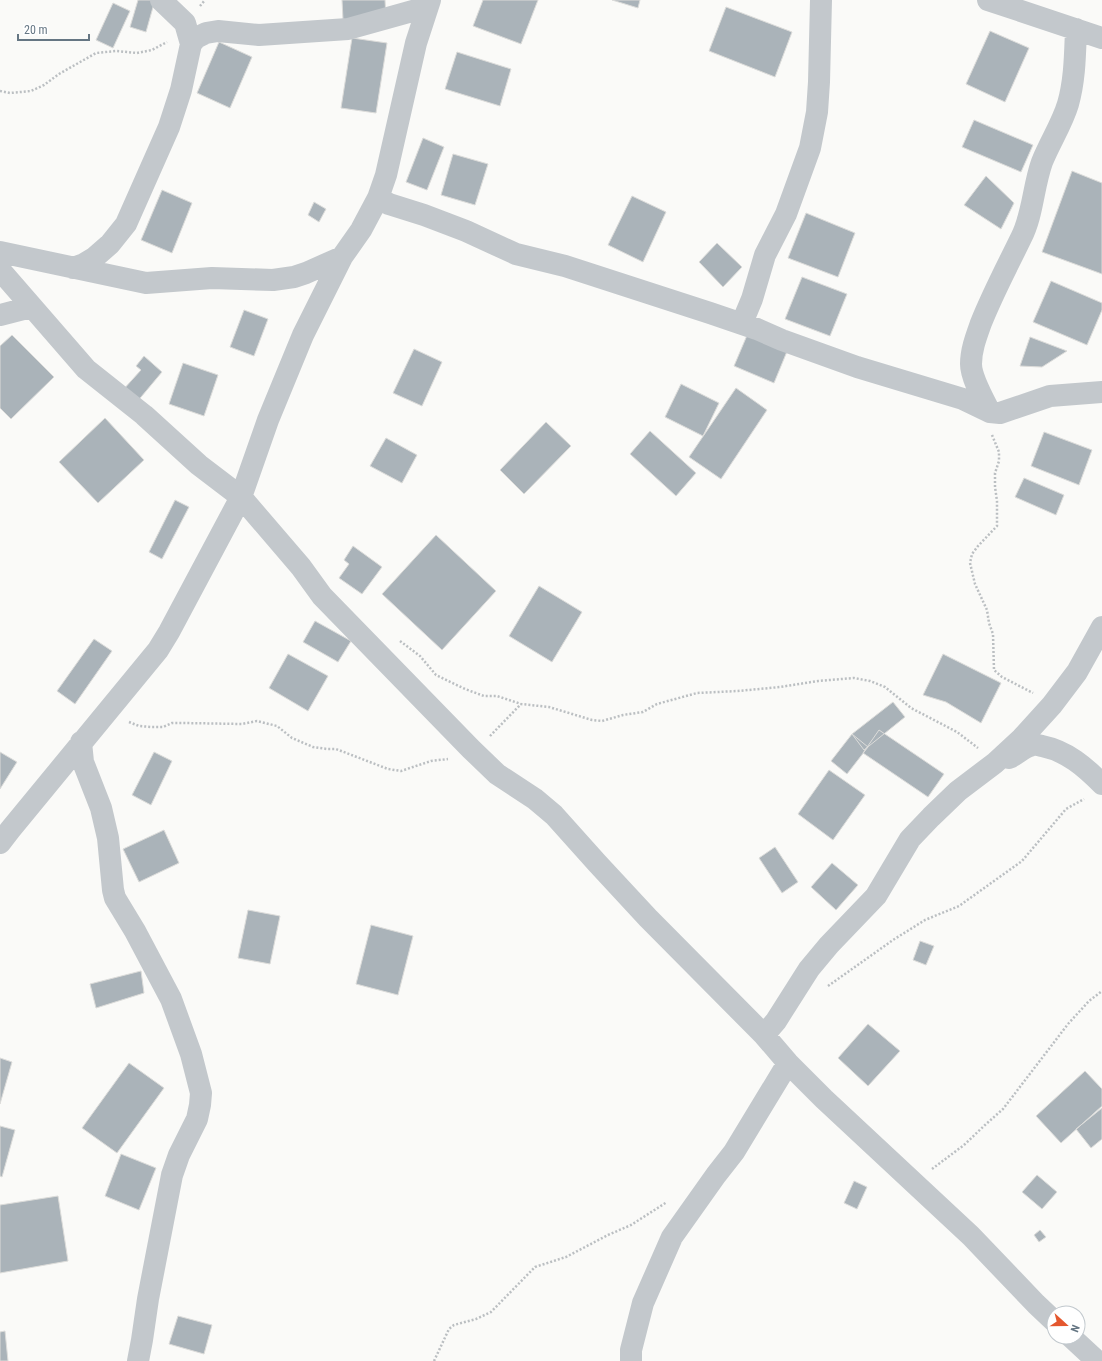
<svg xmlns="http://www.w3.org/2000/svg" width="1102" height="1361" font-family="'Roboto Condensed',sans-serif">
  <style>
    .building { fill: #aab3b9; stroke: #dcdcda }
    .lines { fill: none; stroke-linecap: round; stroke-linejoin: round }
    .path { stroke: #bbbfc2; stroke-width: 2.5; stroke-dasharray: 2 2; stroke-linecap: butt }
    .minor { stroke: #c3c8cc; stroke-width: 22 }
  </style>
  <rect width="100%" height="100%" fill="#fafaf8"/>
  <path class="building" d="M138,0H155L146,32L130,27Z
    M342,0H385L386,17L343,20Z
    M483,0H538L521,44L473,26Z
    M612,0H640L638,8Z
    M113,3L130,11L113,48L96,40Z
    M726,7L792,32L775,77L709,51Z
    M990,31L1029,48L1005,102L966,84Z
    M352,38L387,43L376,113L341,108Z
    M219,42L252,57L230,108L197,93Z
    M457,52L511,69L500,106L445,89Z
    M974,120L1033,145L1021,172L962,147Z
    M423,138L444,147L427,190L406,182Z
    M453,154L488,164L475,205L441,195Z
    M1072,171L1102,183V274L1042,252Z
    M986,176L1014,203L1001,229L964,205Z
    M162,190L192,203L172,253L141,240Z
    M632,196L666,212L643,262L608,245Z
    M314,202L326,209L319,222L308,215Z
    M806,213L855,233L838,277L788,258Z
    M717,243L742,267L723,287L699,262Z
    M802,277L847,294L830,336L785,319Z
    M1051,281L1102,303V310L1087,345L1033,322Z
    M244,310L268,319L254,356L230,347Z
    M748,333L788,349L774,383L734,366Z
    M12,335L54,377L11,419L0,408V346Z
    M1030,337L1067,351L1042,367L1020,366Z
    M414,349L442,362L422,406L393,393Z
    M144,356L162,372L136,403L122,391L141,370L136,366Z
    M183,363L218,375L204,416L169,404Z
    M681,384L719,403L703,436L665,417Z
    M736,388L767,410L721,479L689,457Z
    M105,418L144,460L98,503L59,462Z
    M546,422L571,446L524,494L500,470Z
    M650,431L696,473L676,496L630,454Z
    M1044,432L1092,450L1079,485L1031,466Z
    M386,438L417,455L402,483L370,466Z
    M1024,478L1064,495L1056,515L1015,497Z
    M175,500L189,507L162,559L149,552Z
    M436,535L496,591L442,650L382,594Z
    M353,546L382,567L362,594L339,578L349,564L344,560Z
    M539,586L582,612L552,662L509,636Z
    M315,621L351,641L338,662L303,642Z
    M94,639L112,651L75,704L57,691Z
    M288,654L328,676L308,711L269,688Z
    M943,654L1001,683L981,723L946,702L923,695Z
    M893,702L905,717L864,750L852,734Z
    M879,730L944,774L928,797L863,753Z
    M852,734L868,747L847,774L831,761Z
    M0,752L17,762L0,789Z
    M154,752L172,761L151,805L132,795Z
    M829,770L865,795L833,840L798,814Z
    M164,830L179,863L139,882L123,849Z
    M775,847L798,882L782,893L759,858Z
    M832,863L858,885L836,910L811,887Z
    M248,910L280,916L270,964L238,958Z
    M371,925L413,936L398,995L356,984Z
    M920,941L934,946L926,965L913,960Z
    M141,971L144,993L96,1008L90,984Z
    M868,1024L900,1051L868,1086L838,1058Z
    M0,1058L12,1062L0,1104Z
    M129,1063L164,1088L117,1153L82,1128Z
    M1085,1071L1102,1089V1106L1061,1143L1036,1116Z
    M1102,1108V1139L1091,1148L1076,1129Z
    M0,1126L15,1130L2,1177L0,1176Z
    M121,1154L156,1168L139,1210L105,1196Z
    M1037,1175L1057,1192L1042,1209L1022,1192Z
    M854,1181L867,1187L857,1209L844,1203Z
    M58,1196L68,1261L0,1273V1205Z
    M1040,1230L1046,1237L1039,1242L1034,1235Z
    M178,1316L212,1325L204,1354L169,1344Z
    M5,1331L8,1361H0V1332Z"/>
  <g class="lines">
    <path class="path" d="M200,6L205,0
      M0,91L10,93L31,91L44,85L59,74L96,53L116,51L137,53L152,50L167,42
      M992,435L999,452V461L995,473V487L997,501V526L978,546L972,554L970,563L975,584L987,610L989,623L993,634L994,670L1002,677L1033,693
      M400,641L420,656L436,675L465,689L484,696H497L521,704L549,707L592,720L602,721L623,715L643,712L657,704L697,693L738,691L780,687L818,681L854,678L870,681L885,687L911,708L957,732L978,748
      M129,722L139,726L151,727H163L172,723H184L242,724L257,721L277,726L292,738L313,747L327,749H336L388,769L401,771L431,761L448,759
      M490,736L521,704
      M828,986L893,940L925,920L959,906L1022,861L1066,809L1084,799
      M932,1169L964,1145L985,1125L1003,1109L1068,1024L1089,1001L1102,991
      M434,1361L449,1329L454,1325L476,1319L491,1312L535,1267L566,1257L608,1235L631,1225L667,1202"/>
    <path class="minor" d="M161,0L185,23L191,44
      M988,0L1102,38
      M378,198L389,204L424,215L466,231L516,254L565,266L710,313L757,329L782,340L857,367L963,399L990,412L1000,413L1050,396L1102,392
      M0,252L146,283L212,278L273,280L294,277L306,273L342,257
      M73,268L84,264L94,258L110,244L126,224L169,127L181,90L191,44L196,38L206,33L218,31L259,35L348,29L427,7
      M0,270L86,369L144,415L199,465L241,497L301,567L322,596L471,749L497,774L535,799L554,815L597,863L648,918L764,1035L788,1063L824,1099L971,1236L1036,1304L1054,1321
      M0,315L31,307
      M742,323L752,299L765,255L786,214L810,148L817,112L819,82L821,0
      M990,412C984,400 971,378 971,364C971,350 976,337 981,323C993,293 1007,267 1021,238C1033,215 1033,187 1042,162C1050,142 1062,124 1068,104C1075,79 1075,54 1076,29
      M81,742L83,762L101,808L108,838L113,890L115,898L135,931L171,999L191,1054L201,1093L200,1105L197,1119L179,1155L172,1175L148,1299L142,1340L138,1361
      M1009,758C1016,755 1023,748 1030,746C1034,744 1038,745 1042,746C1067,751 1085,767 1102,784
      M0,843L10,830L158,650L169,632L241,497L268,420L303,335L342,257L361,230L378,198L386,175L416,43L430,0
      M764,1035L776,1021L809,969L829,945L876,896L910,839L931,817L958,791L995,763L1022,738L1052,705L1077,672L1102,627
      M1071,1337L1097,1361
      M631,1361V1350L643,1303L672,1237L716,1175L734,1152L788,1063"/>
  </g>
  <g transform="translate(1066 1325) rotate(111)"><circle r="19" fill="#ffffff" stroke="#c1c8cd"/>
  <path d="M0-3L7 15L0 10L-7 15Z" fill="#e4572e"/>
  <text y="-6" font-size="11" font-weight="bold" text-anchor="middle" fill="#657683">N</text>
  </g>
  <path d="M18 34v6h71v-6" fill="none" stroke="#657683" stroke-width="2"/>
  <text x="24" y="34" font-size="12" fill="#657683" stroke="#ffffff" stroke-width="3" paint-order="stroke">20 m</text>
</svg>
